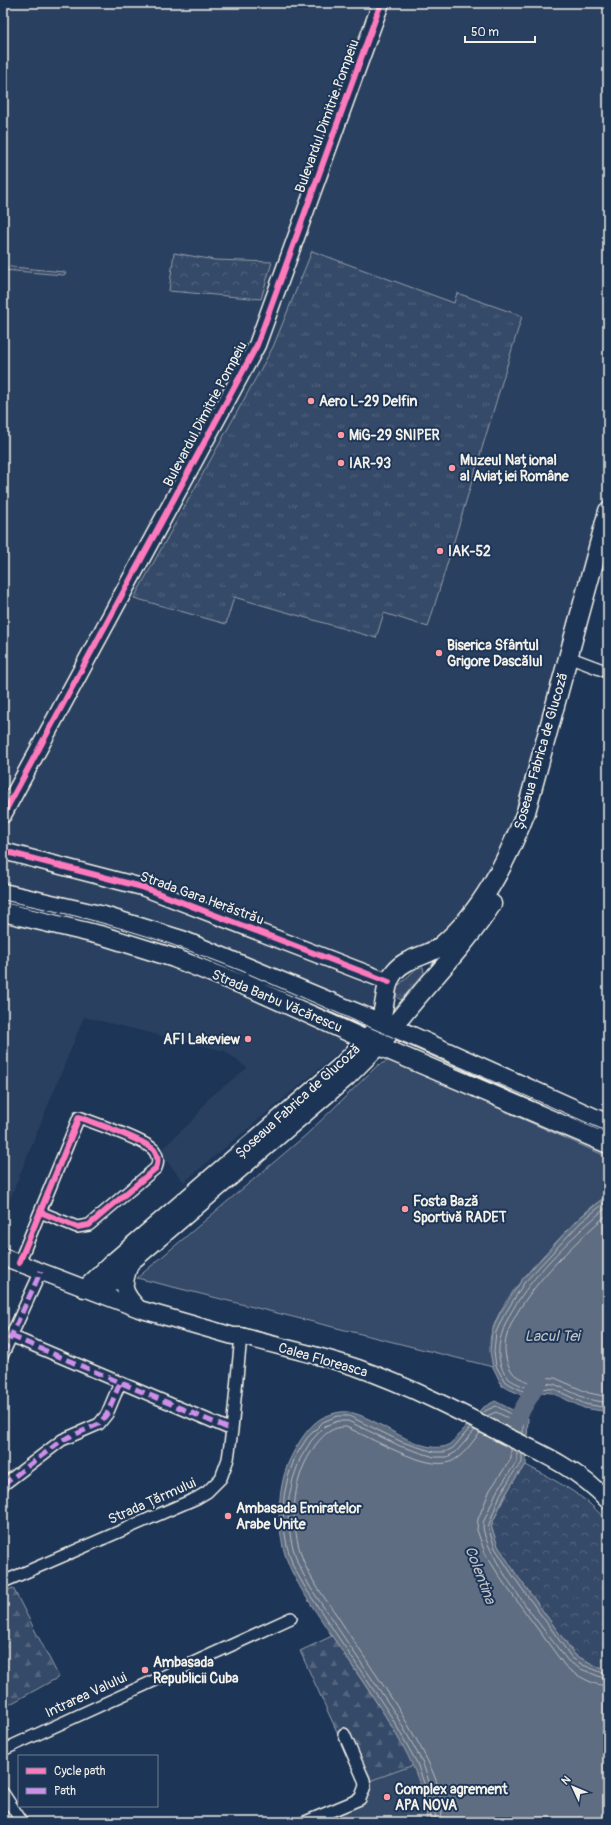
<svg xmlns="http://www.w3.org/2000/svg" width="611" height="1825" font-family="Pangolin,sans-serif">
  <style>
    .built { fill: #2a4060 }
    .grass { fill: url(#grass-tufts); stroke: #949ea8 }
    .forest { fill: url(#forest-firs); stroke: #949ea8 }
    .park { fill: url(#park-crowns); stroke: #949ea8 }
    .garden { fill: url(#garden-dots); stroke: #949ea8 }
    .pitch { fill: #354a67; stroke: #949ea8 }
    .water { fill: #5e6d82; stroke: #9aa2ab }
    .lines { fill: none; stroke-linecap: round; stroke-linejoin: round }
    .shore { stroke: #b8bcbf; stroke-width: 1 }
    .river { stroke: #5e6d82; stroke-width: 17 }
    .street-casing { stroke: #f4f1e8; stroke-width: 14 }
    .secondary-casing { stroke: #f4f1e8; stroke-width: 19 }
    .primary-casing { stroke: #f4f1e8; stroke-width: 21 }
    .street { stroke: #1d3557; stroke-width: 11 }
    .secondary { stroke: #1d3557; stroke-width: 16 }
    .primary { stroke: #1d3557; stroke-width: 18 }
    .tram { stroke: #f4f1e8; stroke-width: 1 }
    .quiet { stroke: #ce8fe9; stroke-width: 5; stroke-dasharray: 10 5; stroke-linecap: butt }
    .cycleway-casing { stroke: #1d3557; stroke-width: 8 }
    .cycleway { stroke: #fd7abc; stroke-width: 6 }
    .poi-dot { fill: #ff9aa2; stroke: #1d3557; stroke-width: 1.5 }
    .labels { text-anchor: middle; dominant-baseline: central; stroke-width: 4; stroke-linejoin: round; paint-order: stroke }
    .street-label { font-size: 14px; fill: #f4f1e8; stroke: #1d3557 }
    .poi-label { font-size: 14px; font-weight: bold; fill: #f4f1e8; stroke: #1d3557; text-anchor: start }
    .water-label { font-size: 15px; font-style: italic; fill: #c0c3c4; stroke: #1d3557 }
  </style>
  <defs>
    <pattern id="grass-tufts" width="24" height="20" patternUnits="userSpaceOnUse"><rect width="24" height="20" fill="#354a67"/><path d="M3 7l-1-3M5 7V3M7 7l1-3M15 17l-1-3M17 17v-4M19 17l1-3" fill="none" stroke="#53657d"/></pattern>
    <pattern id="forest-firs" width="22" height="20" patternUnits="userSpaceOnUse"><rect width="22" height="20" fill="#354a67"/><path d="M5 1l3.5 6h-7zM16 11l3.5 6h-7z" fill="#53657d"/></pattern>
    <pattern id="park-crowns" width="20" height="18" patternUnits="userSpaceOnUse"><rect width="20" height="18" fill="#354a67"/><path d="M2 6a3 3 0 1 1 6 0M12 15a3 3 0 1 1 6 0" fill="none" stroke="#53657d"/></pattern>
    <pattern id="garden-dots" width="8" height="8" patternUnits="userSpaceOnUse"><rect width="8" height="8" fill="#354a67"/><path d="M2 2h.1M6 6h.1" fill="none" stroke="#53657d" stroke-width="1.8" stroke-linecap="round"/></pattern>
  </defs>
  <rect width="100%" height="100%" fill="#1d3557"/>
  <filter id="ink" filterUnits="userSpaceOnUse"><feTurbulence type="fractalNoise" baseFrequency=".025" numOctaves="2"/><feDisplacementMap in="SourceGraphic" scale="8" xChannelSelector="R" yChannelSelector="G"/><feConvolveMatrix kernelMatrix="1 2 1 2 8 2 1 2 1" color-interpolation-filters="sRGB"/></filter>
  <g filter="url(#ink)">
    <path class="built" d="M3,3H608V521L526,800L499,864L441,941L414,951L378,1006L350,1043L184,1182L159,1152L195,1118L208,1099L247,1068L225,1051L84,1017L3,1216Z"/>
    <path class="grass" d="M312,251L454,303L457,293L522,316L428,627L384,613L376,638L234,597L226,624L134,598L273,347Z
      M419,966L423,967L424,973L401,1000L396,997L397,987Z"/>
    <path class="forest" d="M13,1588L59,1677L3,1708V1592Z
      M332,1636L387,1718L414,1765L417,1822H303L360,1791L361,1784L300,1651Z"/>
    <path class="park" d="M174,253L215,260L272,262L261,299L169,291Z
      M526,1465C555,1481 589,1496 608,1524V1672L575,1655L516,1574L498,1546L491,1526C501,1504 510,1483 526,1465Z"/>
    <path class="garden" d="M3,266L64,272L66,273L64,275L3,270Z"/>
    <path class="pitch" d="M390,1060L608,1157V1195C589,1207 573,1224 558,1240C534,1266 503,1296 492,1331C488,1343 491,1356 493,1367L137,1278L306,1135L378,1065Z
      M414,1765L427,1804L426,1822H303L360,1791L361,1784Z"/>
    <path class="water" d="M608,1195V1412L584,1408L552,1393L541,1392L536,1402L502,1386L493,1367L490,1351L492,1332L499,1315L521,1281L577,1220Z
      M495,1401L528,1418L526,1465L518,1474L504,1497L491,1526L498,1546L516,1574L575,1655L608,1672V1822H426C426,1816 428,1810 427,1804C427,1799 424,1794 422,1790C416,1773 410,1758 401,1743C378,1701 349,1662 322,1621C307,1598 289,1574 283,1547C277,1520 278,1492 287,1466C293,1451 307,1426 322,1418C330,1414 339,1411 348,1412C376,1415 423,1460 451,1444L482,1408Z"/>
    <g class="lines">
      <path class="shore" d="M608,1200L580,1223L524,1283L503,1317L496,1332L494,1351L496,1366L505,1382L533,1396L540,1388L554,1389L585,1404L608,1408
        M608,1206C574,1235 467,1329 508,1378C513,1383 524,1386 530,1389L540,1383L554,1384L587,1399L608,1403
        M608,1214C576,1241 519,1295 507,1335C503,1347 505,1363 513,1373C516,1377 524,1380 528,1382L540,1377L555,1378L589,1393L608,1397
        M482,1414L485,1411L496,1406L523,1420V1434
        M487,1416L496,1412L518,1423V1432
        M511,1448V1459L490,1490L478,1519L477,1530L485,1553L503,1582L565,1666C575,1675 594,1686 608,1686
        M517,1451V1461L496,1493L483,1523C480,1552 549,1636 568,1661L581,1669L608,1680
        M522,1454V1463L514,1472L500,1495L488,1527L495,1548L513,1576L572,1658L583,1665L608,1675
        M430,1822L431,1803L417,1763L391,1716L306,1589L293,1566L287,1546L283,1522L284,1496L288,1477L295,1457L307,1438L323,1422L337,1416H349L402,1442L434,1452H445L453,1448L470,1428
        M435,1822L436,1802L422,1761L395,1713L310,1587L298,1564L292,1545L288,1522L289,1497L293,1479L300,1459L311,1441L325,1426L338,1421H348L400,1446L434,1457H447L456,1452L475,1430
        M441,1822C441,1815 443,1807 442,1801C438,1779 425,1755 415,1737C391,1694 362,1655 336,1614C324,1597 310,1579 303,1560C290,1525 291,1483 311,1452C319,1439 330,1426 346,1427C370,1437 426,1471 450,1462C463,1457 471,1443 480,1433"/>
      <path class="river" d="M508,1434L540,1379"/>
      <g class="street-casing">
        <path id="street" d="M568,657L608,672
          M19,1263L79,1117C94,1123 145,1140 154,1150C158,1156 159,1161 156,1168L89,1225L77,1227L40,1212
          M11,1336L232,1430
          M3,1354L41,1271
          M3,1485L62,1440L99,1424L107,1414L120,1383
          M3,1582L197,1498L207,1492L221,1478L228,1459L232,1430L241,1336
          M3,1750L291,1618
          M3,1793L22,1822
          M305,1822L360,1799L365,1786L364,1780L344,1734"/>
      </g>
      <g class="secondary-casing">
        <path id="secondary" d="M3,815L257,345L381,3
          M3,851L142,887L389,982
          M3,1257L139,1309L233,1336H241C280,1347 320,1355 358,1368C409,1386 458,1411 506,1436C542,1453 581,1471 608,1501
          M130,1264C122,1287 122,1291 139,1309
          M84,1289L110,1264L340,1066L366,1039
          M101,1294L133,1261L347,1078L379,1046"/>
      </g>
      <g class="primary-casing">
        <path id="primary" d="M3,893L104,916L182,940L412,1036L608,1124
          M3,912L104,936L174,958L253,989L386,1049L608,1144
          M372,1033C374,1030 378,1026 379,1023C387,1006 383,985 395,971C408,956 428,957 442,945C482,911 507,861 526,812L608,511
          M386,1037C418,991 462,952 492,904"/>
      </g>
      <use href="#street" class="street"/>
      <use href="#secondary" class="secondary"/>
      <use href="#primary" class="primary"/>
      <path class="tram" d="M3,900C47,909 91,919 133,932C170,943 206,957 242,971L608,1132"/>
      <path class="quiet" d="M11,1336L232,1430
        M3,1354L41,1271
        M3,1485L62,1440L99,1424L107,1414L120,1383"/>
      <g class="cycleway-casing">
        <path id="cycleway" d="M3,815L257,345L381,3
          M3,851L142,887L389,982
          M19,1263L79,1117C94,1123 145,1140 154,1150C158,1156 159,1161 156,1168L89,1225L77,1227L40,1212"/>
      </g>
      <use href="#cycleway" class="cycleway"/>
    </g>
  </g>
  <g class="poi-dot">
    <circle cx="311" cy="401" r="4"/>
    <circle cx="341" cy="435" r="4"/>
    <circle cx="341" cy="463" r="4"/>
    <circle cx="452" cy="468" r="4"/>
    <circle cx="440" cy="551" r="4"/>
    <circle cx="439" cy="653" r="4"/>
    <circle cx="248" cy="1039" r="4"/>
    <circle cx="405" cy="1209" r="4"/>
    <circle cx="228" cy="1516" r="4"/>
    <circle cx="145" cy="1670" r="4"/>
    <circle cx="387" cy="1797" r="4"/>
  </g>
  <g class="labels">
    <g class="street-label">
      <text transform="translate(327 116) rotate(-70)">Bulevardul Dimitrie Pompeiu</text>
      <text transform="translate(205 414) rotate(-62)">Bulevardul Dimitrie Pompeiu</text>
      <text transform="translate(541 751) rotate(-74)">Șoseaua Fabrica de Glucoză</text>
      <text transform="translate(202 898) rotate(20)">Strada Gara Herăstrău</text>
      <text transform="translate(277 1001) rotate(23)">Strada Barbu Văcărescu</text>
      <text transform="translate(298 1101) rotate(-42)">Șoseaua Fabrica de Glucoză</text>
      <text transform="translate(323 1360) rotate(16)">Calea Floreasca</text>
      <text transform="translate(152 1501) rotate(-24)">Strada Țărmului</text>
      <text transform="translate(86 1695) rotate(-25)">Intrarea Valului</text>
    </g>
    <g class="poi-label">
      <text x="319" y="401">Aero L-29 Delfin</text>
      <text x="349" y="435">MiG-29 SNIPER</text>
      <text x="460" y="460">Muzeul Național<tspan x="460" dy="16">al Aviației Române</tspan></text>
      <text x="349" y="463">IAR-93</text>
      <text x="448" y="551">IAK-52</text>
      <text x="447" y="645">Biserica Sfântul<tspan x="447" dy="16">Grigore Dascălul</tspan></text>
      <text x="240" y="1039" text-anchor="end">AFI Lakeview</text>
      <text x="413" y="1201">Fosta Bază<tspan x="413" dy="16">Sportivă RADET</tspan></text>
      <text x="236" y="1508">Ambasada Emiratelor<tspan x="236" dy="16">Arabe Unite</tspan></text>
      <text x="153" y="1662">Ambasada<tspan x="153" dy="16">Republicii Cuba</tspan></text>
      <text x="395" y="1789">Complex agrement<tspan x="395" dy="16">APA NOVA</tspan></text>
    </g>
    <g class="water-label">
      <text x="552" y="1336">Lacul Tei</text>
      <text transform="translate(480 1575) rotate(69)">Colentina</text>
    </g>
  </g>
  <rect width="611" height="1825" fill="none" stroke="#1d3557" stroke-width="16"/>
  <rect x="8" y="8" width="595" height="1809" fill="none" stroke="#f4f1e8" stroke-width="1.5" filter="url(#ink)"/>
  <rect x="18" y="1755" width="140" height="52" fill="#1d3557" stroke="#738091"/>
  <rect x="26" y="1768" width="20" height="6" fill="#fd7abc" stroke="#738091"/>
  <text x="54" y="1775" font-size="12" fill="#f4f1e8">Cycle path</text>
  <rect x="26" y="1788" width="20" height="6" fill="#ce8fe9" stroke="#738091"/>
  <text x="54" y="1795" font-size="12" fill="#f4f1e8">Path</text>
  <g transform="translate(573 1787) rotate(314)" stroke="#1d3557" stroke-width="3" paint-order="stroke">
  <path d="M0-3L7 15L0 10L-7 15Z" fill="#f4f1e8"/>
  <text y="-6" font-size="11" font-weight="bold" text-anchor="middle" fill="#f4f1e8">N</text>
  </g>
  <path d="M465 36v6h70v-6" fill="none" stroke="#f4f1e8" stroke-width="2"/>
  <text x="471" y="36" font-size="12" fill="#f4f1e8" stroke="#1d3557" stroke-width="3" paint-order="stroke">50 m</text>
</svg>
